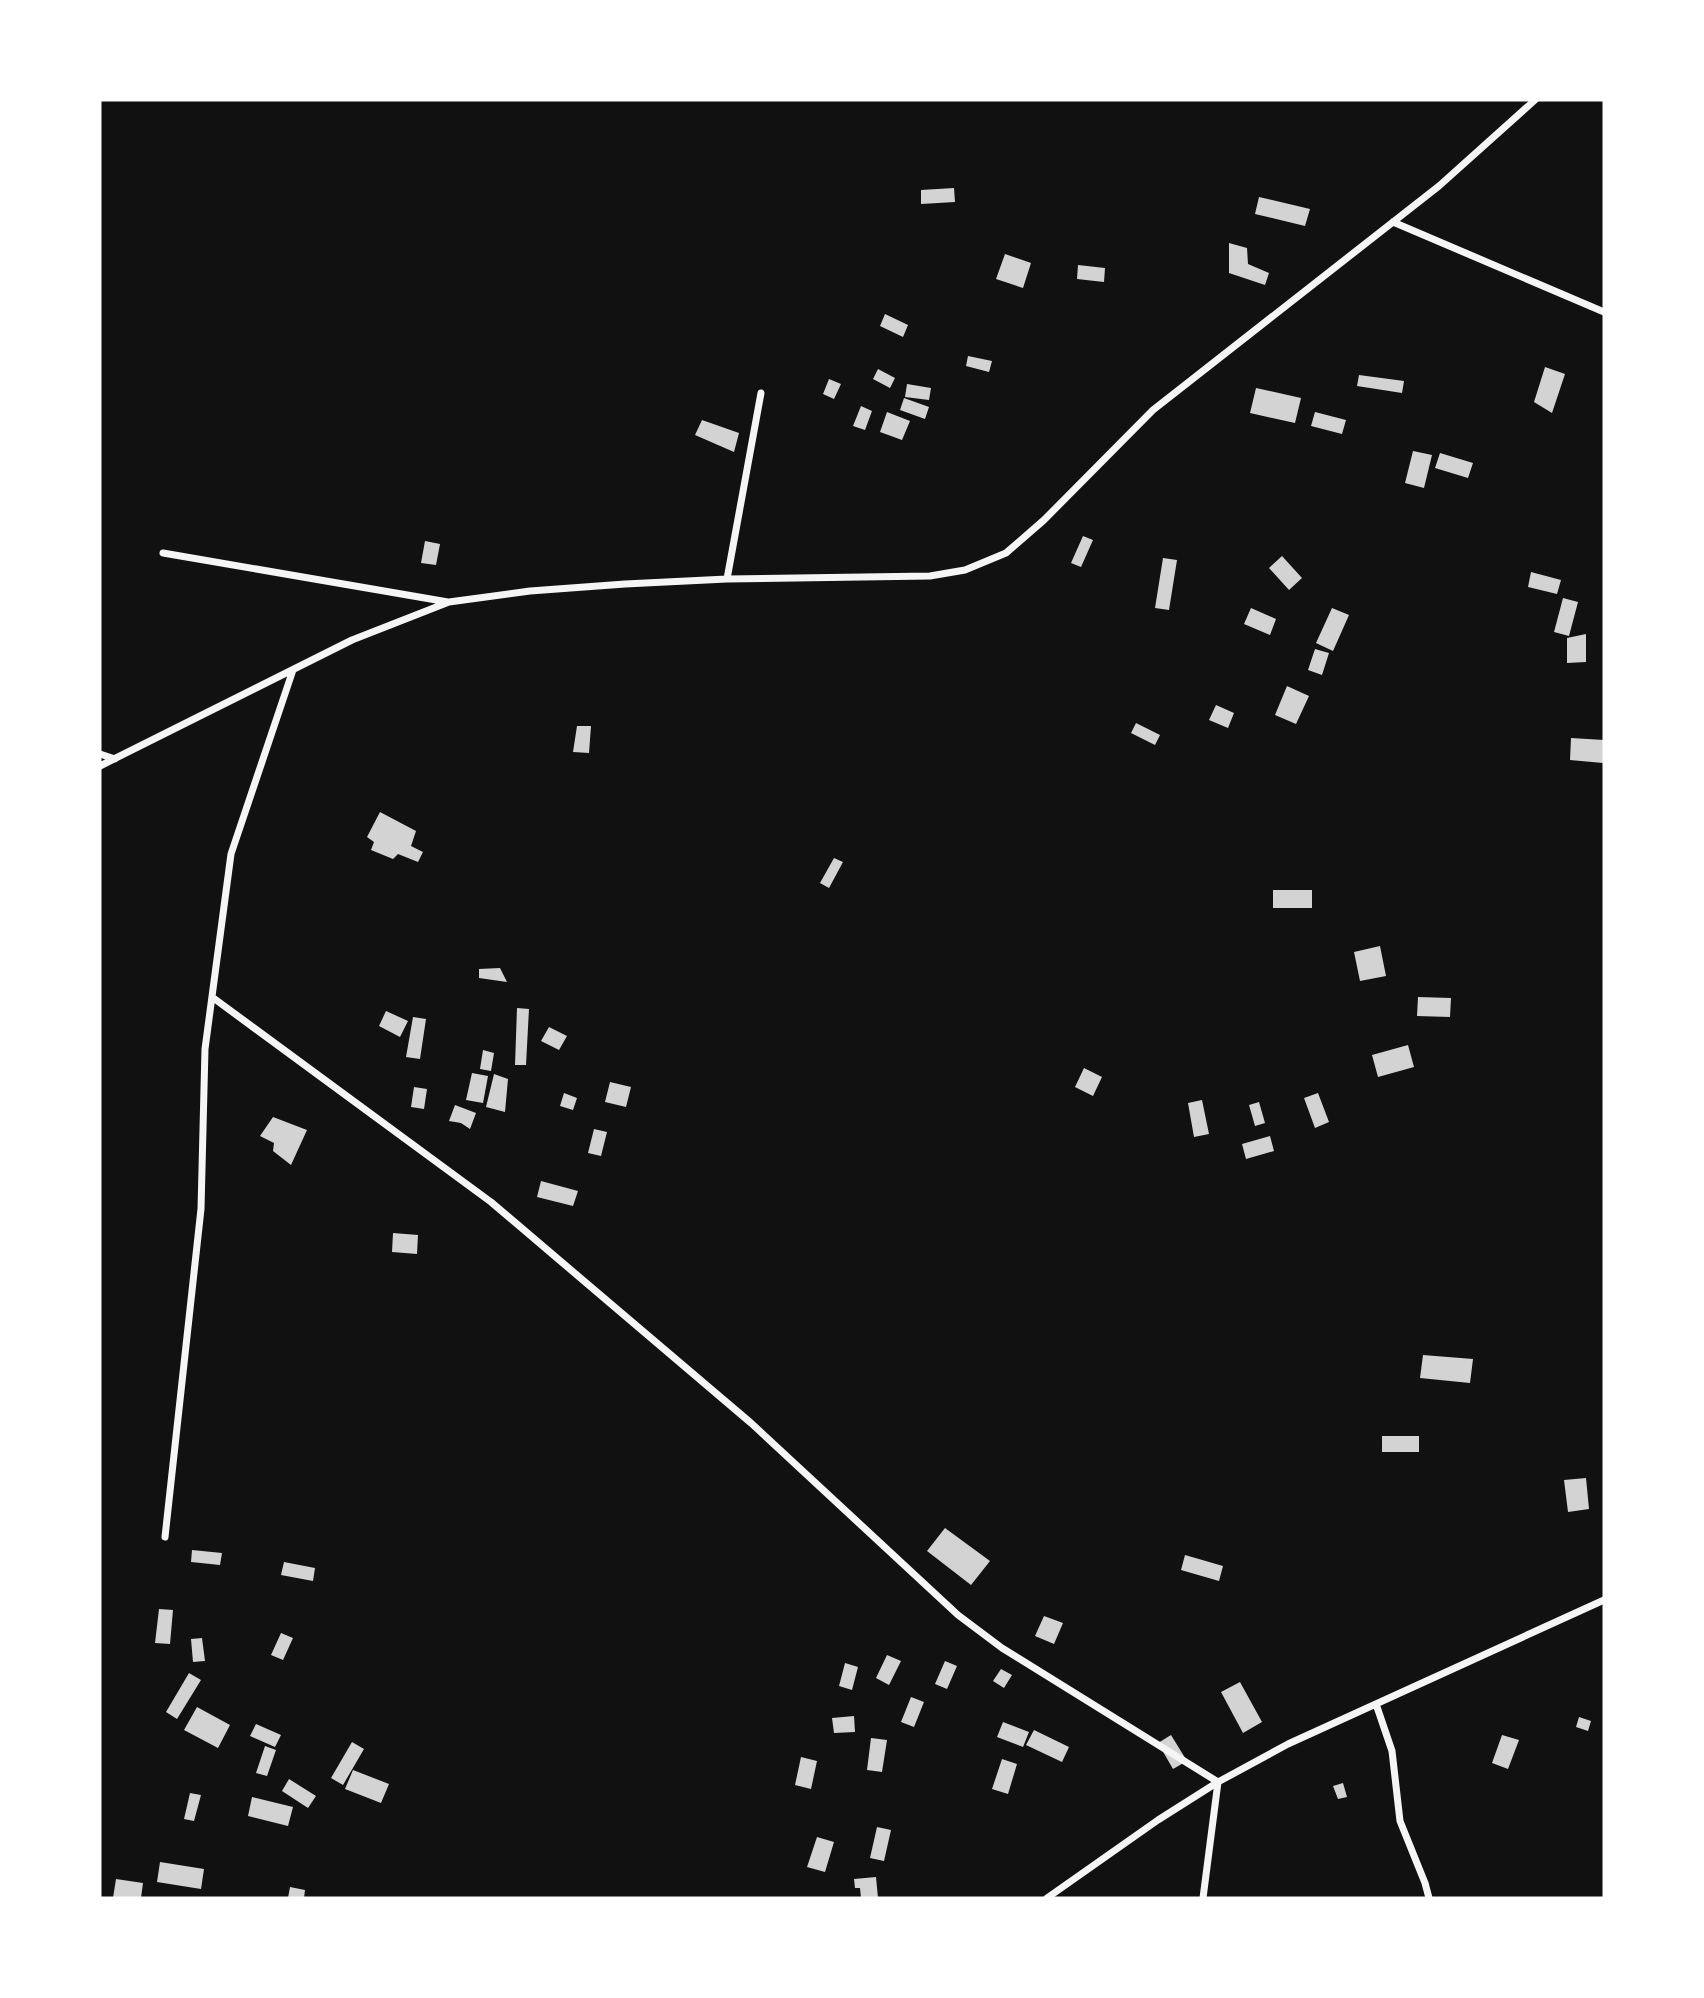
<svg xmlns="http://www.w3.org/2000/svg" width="1704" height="1998" font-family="'Zilla Slab',serif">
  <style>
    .building { fill: #d3d3d3 }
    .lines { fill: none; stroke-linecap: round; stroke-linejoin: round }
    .minor { stroke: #f5f5f5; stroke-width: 7 }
  </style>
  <rect width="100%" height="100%" fill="#111"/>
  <path class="building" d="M954,188L955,202L921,204V190Z
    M1259,197L1310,209L1305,226L1255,214Z
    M1229,243L1247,248L1248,264L1269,273L1265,285L1229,273Z
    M1005,254L1031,263L1023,288L996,279Z
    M1078,265L1105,268L1104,282L1077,279Z
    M885,314L908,325L903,337L880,326Z
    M968,356L992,361L989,372L966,366Z
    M1545,367L1565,374L1552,413L1534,402Z
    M878,369L895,378L890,388L873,379Z
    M1359,375L1404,381L1402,393L1357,386Z
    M829,379L841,384L834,399L823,394Z
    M907,384L931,388L929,400L905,397Z
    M1256,388L1301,398L1295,423L1250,413Z
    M904,398L929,407L925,419L900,410Z
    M861,406L872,411L865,430L853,426Z
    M887,412L910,421L902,440L880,432Z
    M1315,412L1346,420L1342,434L1311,426Z
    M702,420L739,433L734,452L695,435Z
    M1413,451L1432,455L1424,488L1405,483Z
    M1440,453L1473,463L1468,478L1435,468Z
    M1083,536L1093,540L1081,567L1071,563Z
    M425,541L440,544L436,565L421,563Z
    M1282,556L1302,578L1289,590L1269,568Z
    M1163,558L1177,560L1169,610L1155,608Z
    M1531,572L1561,580L1557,594L1528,587Z
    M1563,598L1578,602L1569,636L1554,632Z
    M1251,608L1276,619L1270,635L1244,624Z
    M1332,608L1349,615L1333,651L1316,643Z
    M1586,634V662L1567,663V638Z
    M1315,649L1329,653L1322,675L1308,670Z
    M1287,686L1309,696L1296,724L1275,715Z
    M1216,705L1234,713L1228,728L1209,720Z
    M1136,723L1160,735L1155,745L1131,733Z
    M577,726H591L589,753L573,752Z
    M1571,738L1604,740L1603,763L1570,760Z
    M380,812L416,831L411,846L423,852L418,862L398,854L393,859L371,850L374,842L367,837Z
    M834,858L843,862L829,888L820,883Z
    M1273,890H1312V908H1273Z
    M1380,946L1386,976L1360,981L1354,952Z
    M500,968L507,982L479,978V969Z
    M1418,997L1451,998L1450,1017L1417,1016Z
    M517,1008L529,1009L526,1065H515Z
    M386,1011L408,1021L400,1037L379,1026Z
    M413,1017L426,1019L420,1059L406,1057Z
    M549,1027L567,1036L559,1050L541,1041Z
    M1408,1045L1414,1067L1378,1077L1372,1055Z
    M483,1050L494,1053L491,1071L480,1069Z
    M1084,1068L1102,1077L1093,1096L1075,1087Z
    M472,1073L488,1076L483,1103L466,1100Z
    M494,1074L508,1079L505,1112L486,1107Z
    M610,1082L631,1087L626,1107L605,1102Z
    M414,1087L427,1089L424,1109L411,1107Z
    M564,1093L577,1098L573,1110L560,1106Z
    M1318,1093L1329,1122L1315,1128L1304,1098Z
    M1202,1100L1209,1134L1194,1137L1188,1103Z
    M1259,1102L1265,1123L1255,1126L1249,1105Z
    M455,1105L476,1113L470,1129L461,1123L449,1121Z
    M273,1117L307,1130L291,1165L273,1151L274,1143L260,1136Z
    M594,1129L607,1132L601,1156L588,1153Z
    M1270,1136L1274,1151L1246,1159L1242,1144Z
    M541,1181L578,1191L573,1206L537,1197Z
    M393,1233L418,1235L417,1254L392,1252Z
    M1423,1355L1473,1359L1470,1383L1420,1378Z
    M1382,1436H1419V1452H1382Z
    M1586,1478L1589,1509L1568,1512L1564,1480Z
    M945,1528L990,1561L971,1585L927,1551Z
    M192,1550L222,1553L220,1565L191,1562Z
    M1185,1555L1223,1566L1219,1581L1181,1570Z
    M284,1562L315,1568L313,1581L281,1575Z
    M159,1609L173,1610L170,1644L155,1643Z
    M1044,1616L1063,1623L1054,1644L1035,1636Z
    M281,1633L293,1638L283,1660L271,1655Z
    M202,1638L205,1661L193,1662L191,1639Z
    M887,1655L901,1661L889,1685L876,1678Z
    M945,1661L957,1666L947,1689L935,1684Z
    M845,1663L858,1667L852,1690L839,1686Z
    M1001,1669L1012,1675L1004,1688L993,1681Z
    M189,1673L201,1680L177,1719L166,1712Z
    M1240,1682L1262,1722L1243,1733L1221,1692Z
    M911,1697L924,1702L914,1727L901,1722Z
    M197,1707L230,1725L218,1748L184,1730Z
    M854,1716L855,1732L834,1733L832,1718Z
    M1579,1717L1591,1721L1588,1731L1576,1727Z
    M1003,1722L1029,1732L1023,1747L997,1737Z
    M256,1724L281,1735L275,1747L250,1736Z
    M1034,1730L1069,1747L1062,1762L1026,1745Z
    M1171,1735L1187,1761L1173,1769L1158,1743Z
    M1502,1735L1519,1740L1508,1769L1492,1763Z
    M871,1738L887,1740L882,1772L867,1770Z
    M352,1742L364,1749L343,1785L331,1778Z
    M265,1746L276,1750L267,1776L256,1773Z
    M801,1757L817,1761L811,1789L795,1785Z
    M1002,1759L1017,1764L1008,1794L992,1789Z
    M353,1770L389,1784L381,1803L345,1789Z
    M289,1779L316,1796L308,1808L282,1791Z
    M1343,1783L1347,1797L1338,1799L1333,1786Z
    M190,1793L201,1795L194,1821L184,1819Z
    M252,1797L293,1807L288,1826L248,1816Z
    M877,1827L891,1830L884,1861L870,1858Z
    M817,1837L834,1842L825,1872L807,1867Z
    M160,1862L204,1869L201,1889L157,1882Z
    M876,1877L878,1898H861L860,1888H855L854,1879Z
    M116,1879L143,1883L141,1898H113Z
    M290,1887L305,1890L304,1898H288Z"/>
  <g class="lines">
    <path class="minor" d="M1393,222L1604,312
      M163,553L448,602
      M727,579L761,393
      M100,754L115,759
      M100,766L352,640L449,602L530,591L625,584L727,579L930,576L965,570L1006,553L1044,520L1153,410L1439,186L1535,100
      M212,997L491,1202L751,1423L958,1615L1002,1648L1218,1782L1203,1898
      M165,1537L201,1209L205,1049L231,854L293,670
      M1376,1704L1392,1751L1400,1821L1425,1883L1429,1898
      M1047,1898L1158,1820L1218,1782L1288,1744L1604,1600"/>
  </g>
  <rect width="1704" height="1998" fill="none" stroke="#ffffff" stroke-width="203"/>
</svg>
